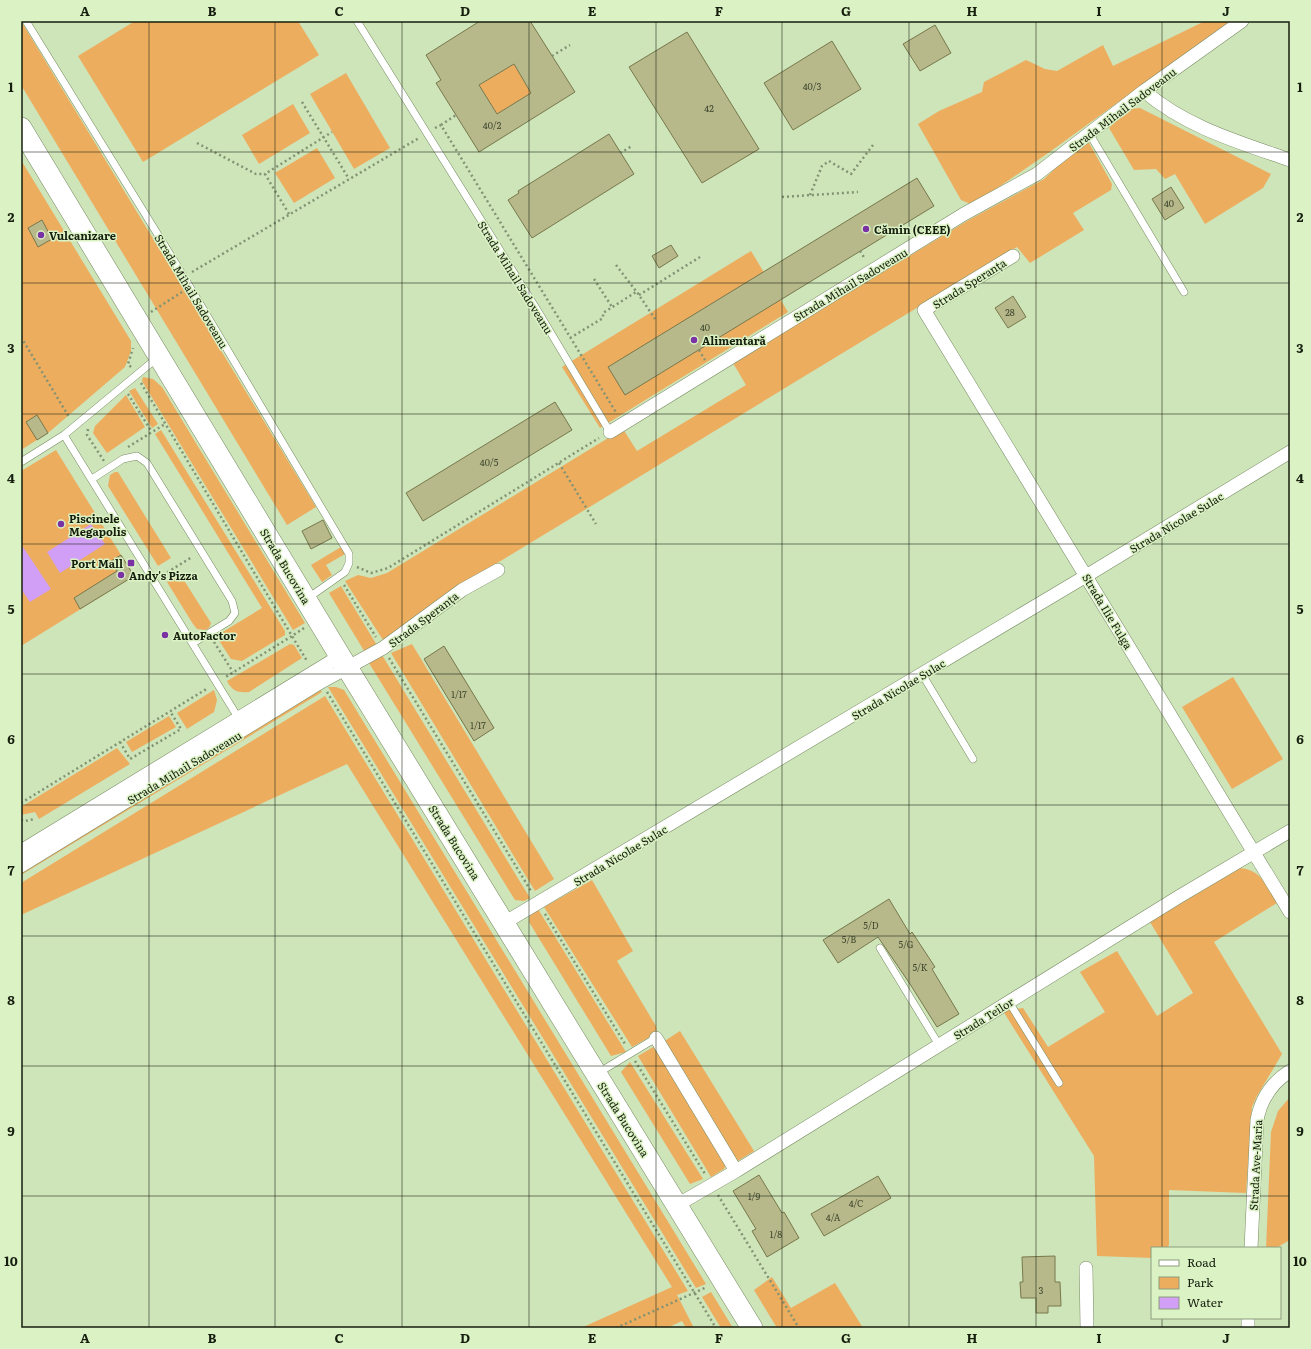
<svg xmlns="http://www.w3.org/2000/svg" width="1311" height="1349" font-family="Literata,serif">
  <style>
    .green { fill: #edad5f }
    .water { fill: #d19ff6 }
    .building { fill: #b7b98a; stroke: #77784c; fill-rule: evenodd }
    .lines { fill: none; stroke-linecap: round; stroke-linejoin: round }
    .service-casing { stroke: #778b63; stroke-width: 8 }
    .minor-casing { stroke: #778b63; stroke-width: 14 }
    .primary-casing { stroke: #778b63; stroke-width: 22 }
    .path { stroke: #829373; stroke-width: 2.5; stroke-dasharray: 2 3; stroke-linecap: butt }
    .service { stroke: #fff; stroke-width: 7 }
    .minor { stroke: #fff; stroke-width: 13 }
    .primary { stroke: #fff; stroke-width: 21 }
    .grid { fill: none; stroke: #161e0e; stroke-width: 1; stroke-opacity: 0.55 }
    .poi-dot { fill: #7931a4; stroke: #dbf2c5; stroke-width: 1.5 }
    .labels { text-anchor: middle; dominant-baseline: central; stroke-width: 3; stroke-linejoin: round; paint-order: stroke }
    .number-label { font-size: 9px; fill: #3e452d }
    .street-label { font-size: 11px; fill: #161e0e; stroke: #dbf2c5 }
    .poi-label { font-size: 11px; font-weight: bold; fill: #161e0e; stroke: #dbf2c5; text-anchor: start }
    .neatline { fill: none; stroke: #161e0e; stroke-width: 1.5 }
    .grid-label { font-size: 13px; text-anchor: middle; font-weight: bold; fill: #161e0e }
  </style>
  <rect width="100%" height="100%" fill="#cee4b9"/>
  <path class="green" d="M21,21L316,507L287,525L21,85Z
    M135,21H298L319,55L143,162L78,56Z
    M1205,21H1230L1051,151L973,205L961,200L918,124L939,111L982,92L984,82L1026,60L1045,69L1057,71L1103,45L1113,66Z
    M514,64L531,93L497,114L479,85Z
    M346,73L390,148L354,169L310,94Z
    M293,104L310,133L259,164L242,135Z
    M1140,108L1271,174L1263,188L1205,224L1175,174L1165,179L1156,169L1134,170L1109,128L1129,109Z
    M1088,141L1112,184L1111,190L1073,213L1084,230L1030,263L1017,247L458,587L383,640L345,581L358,575L371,578L387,573L623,429L637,451L746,385L733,363L967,221L1044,179L1078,147Z
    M317,148L335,178L294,203L275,173Z
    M21,160L131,341V351L125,367L48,433L21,450Z
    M751,251L788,312L600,428L562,367Z
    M143,377L153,379L162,387L305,623L293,630L142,381Z
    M135,388L158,424L152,428L129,391Z
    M126,395L145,427L107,453L93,433L95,426Z
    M161,430L285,631V635L242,661L231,659L216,636L262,608L155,434Z
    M56,450L134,576L21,646V471Z
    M115,472H118L171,558L158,566L108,486L110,475Z
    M341,547L345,554L326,565L332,575L322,582L311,565Z
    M180,574L211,623L209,628L205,630L197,629L193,624L167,582Z
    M341,586L378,647L366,654L329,593Z
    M290,644L294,645L302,658L249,692C238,693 232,691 227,681Z
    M412,644L554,879L535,891L391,653Z
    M382,655L530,898L524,901L515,900L369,663Z
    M1233,677L1283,759L1232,789L1182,707Z
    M328,687H336L344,690L706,1284L696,1288Z
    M319,688L322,692L21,875V869Z
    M214,690L217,700L214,712L187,729L177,713Z
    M325,696L688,1291L677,1295L694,1328H686L682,1321L667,1328H581L672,1287L347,764L21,915V883Z
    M169,716L176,727L132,752L126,742Z
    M117,748L130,764L39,819L35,812L21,815V807Z
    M1240,868C1262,870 1266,886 1277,903L1214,942L1282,1054L1257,1096L1252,1107L1246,1193L1169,1190V1245L1167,1248H1152V1258L1097,1256L1094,1156L1003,1011L1023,1008L1048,1047L1105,1012L1080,972L1117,951L1157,1016L1193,993L1150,922Z
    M592,880L633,951L617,961L656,1026L657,1033L632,1047L544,907Z
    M538,909L626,1052L611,1056L529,922L530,914Z
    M680,1031L754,1151L736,1162L663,1042Z
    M655,1046L726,1165L724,1169L711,1177L638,1056Z
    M630,1062L703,1179L690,1184L621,1072Z
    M1290,1097V1240L1276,1248H1266L1271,1132L1278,1111Z
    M772,1277L791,1308L835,1283L863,1328H777L754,1290Z
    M711,1292L733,1328H721L702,1297Z"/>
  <path class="water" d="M91,524L105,544L60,573L47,552Z
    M21,544L51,589L30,602L21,589Z"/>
  <path class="building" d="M480,21H530L575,92L479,152L436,83L441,80L426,55ZM514,64L531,93L497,114L479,85Z
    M935,25L951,53L920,71L903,44Z
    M687,32L759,149L702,183L629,67Z
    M832,41L861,89L793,130L764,83Z
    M609,134L634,174L532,238L508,200L519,193L518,191Z
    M917,178L934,206L625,395L608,367Z
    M1171,187L1184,208L1165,220L1152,199Z
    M42,220L52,239L38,247L28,228Z
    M671,245L678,256L659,268L652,256Z
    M1013,296L1026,317L1008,328L995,308Z
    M555,402L572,430L423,521L406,493Z
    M37,415L48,433L37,440L26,422Z
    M323,520L332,538L311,549L302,531Z
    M121,555L134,576L80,609L74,598L117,571L111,561Z
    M444,646L494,728L474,741L424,659Z
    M889,899L910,934L912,932L935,967L932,969L959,1014L937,1027L910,984L878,937L838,963L823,940Z
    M759,1175L782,1213L784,1212L799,1238L767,1257L752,1231L756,1229L733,1191Z
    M878,1176L891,1198L824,1236L811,1214Z
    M1055,1256V1282H1060L1061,1306H1048V1313H1036V1298H1021L1020,1282H1023L1022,1257Z"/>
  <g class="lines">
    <g class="service-casing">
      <path id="service" d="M26,21L184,277L349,554V563L345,572L308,598
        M357,21L539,313L610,432
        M1089,133L1184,292
        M64,435L239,719
        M21,462L64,435L157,358
        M92,479L123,459L137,456L147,463L232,601L235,613L229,621L193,643
        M922,674L973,759
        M880,948L939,1045
        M1009,1002L1059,1083
        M598,1073L656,1038"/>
    </g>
    <g class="minor-casing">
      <path id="minor" d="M1144,91C1186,127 1238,142 1290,160
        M1013,256L924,310L1290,912
        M610,432L964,214L1037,174L1144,91L1242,21
        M21,851L340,656
        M21,866L321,682L383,648L462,590L498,570
        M504,923L1086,576L1290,452
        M656,1038L736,1171
        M677,1205L736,1171L1180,896L1290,831
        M1251,1248L1257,1120C1261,1099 1271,1083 1290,1071
        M1086,1268L1087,1328
        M1248,1328V1318"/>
    </g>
    <g class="primary-casing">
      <path id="primary" d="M21,128L340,656L752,1328"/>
    </g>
    <path class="path" d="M552,56L570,45
      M302,102L349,179
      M441,125L456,115
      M435,128L441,125L617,414
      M197,143L256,174H265
      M620,153L632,146
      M810,195L822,166L829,161L851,174L873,145
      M782,197L858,192
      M289,214L265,174L332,132
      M860,251L865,259
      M616,265L639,295L655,319
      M192,272L419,138
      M594,279L612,307
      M639,295L700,257
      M151,312L182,292
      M21,337L69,417
      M570,338L603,318V313L636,292
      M699,350L705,360
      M131,367L128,364L133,348
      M141,383L292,636L224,678
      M128,394L152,432
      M88,429L87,435L104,461
      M128,447L165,424
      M559,463L596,524
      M357,567L371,573L388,568L599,438
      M163,575L192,557
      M344,585L376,637
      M304,628L292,636L307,661
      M214,642L233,672
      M389,658L531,891
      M327,692L716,1328
      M120,742L130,759L181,729L170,711
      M21,803L208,688
      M21,820L25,821L35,819
      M545,914L625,1044
      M635,1061L705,1174
      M718,1195L799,1328
      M616,1328L707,1287"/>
    <use href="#service" class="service"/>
    <use href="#minor" class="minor"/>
    <use href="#primary" class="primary"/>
  </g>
  <path class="grid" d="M149,21V1328M275,21V1328M402,21V1328M529,21V1328M656,21V1328M782,21V1328M909,21V1328M1036,21V1328M1162,21V1248M21,152H1290M21,283H1290M21,414H1290M21,544H1290M21,674H1290M21,805H1290M21,936H1290M21,1066H1290M21,1196H1290M1162,1318V1328"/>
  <g class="poi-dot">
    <circle cx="866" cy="229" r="4"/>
    <circle cx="41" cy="235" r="4"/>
    <circle cx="694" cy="340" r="4"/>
    <circle cx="61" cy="524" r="4"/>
    <rect x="127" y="559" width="8" height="8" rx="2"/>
    <circle cx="121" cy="575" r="4"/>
    <circle cx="165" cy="635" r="4"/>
  </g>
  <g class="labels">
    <g class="number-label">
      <text x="812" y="86">40/3</text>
      <text x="709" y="108">42</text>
      <text x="492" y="125">40/2</text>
      <text x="1169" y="203">40</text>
      <text x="1010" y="312">28</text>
      <text x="705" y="327">40</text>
      <text x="489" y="462">40/5</text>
      <text x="459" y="694">1/17</text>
      <text x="478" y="725">1/17</text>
      <text x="871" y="925">5/D</text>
      <text x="849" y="939">5/B</text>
      <text x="906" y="944">5/G</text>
      <text x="920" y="967">5/K</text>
      <text x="754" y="1196">1/9</text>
      <text x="856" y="1203">4/C</text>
      <text x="833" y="1217">4/A</text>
      <text x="776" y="1234">1/8</text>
      <text x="1041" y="1290">3</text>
    </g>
    <g class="street-label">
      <text transform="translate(1122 109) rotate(-37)">Strada Mihail Sadoveanu</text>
      <text transform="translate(516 277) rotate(58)">Strada Mihail Sadoveanu</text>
      <text transform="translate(969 283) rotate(-32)">Strada Speranța</text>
      <text transform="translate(850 284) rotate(-31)">Strada Mihail Sadoveanu</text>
      <text transform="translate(192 291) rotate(59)">Strada Mihail Sadoveanu</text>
      <text transform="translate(1176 522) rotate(-31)">Strada Nicolae Sulac</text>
      <text transform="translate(286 566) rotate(59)">Strada Bucovina</text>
      <text transform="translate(1108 611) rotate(59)">Strada Ilie Fulga</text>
      <text transform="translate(423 619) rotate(-37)">Strada Speranța</text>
      <text transform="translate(898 689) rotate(-31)">Strada Nicolae Sulac</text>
      <text transform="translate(184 767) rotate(-31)">Strada Mihail Sadoveanu</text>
      <text transform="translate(455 842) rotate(58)">Strada Bucovina</text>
      <text transform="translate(620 855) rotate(-31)">Strada Nicolae Sulac</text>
      <text transform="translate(983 1018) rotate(-32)">Strada Teilor</text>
      <text transform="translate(624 1119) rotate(58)">Strada Bucovina</text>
      <text transform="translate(1255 1165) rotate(-87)">Strada Ave-Maria</text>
    </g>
    <g class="poi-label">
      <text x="874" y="229">Cămin (CEEE)</text>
      <text x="49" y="235">Vulcanizare</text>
      <text x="702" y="340">Alimentară</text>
      <text x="69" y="518">Piscinele<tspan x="69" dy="13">Megapolis</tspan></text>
      <text x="123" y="563" text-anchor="end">Port Mall</text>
      <text x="129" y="575">Andy's Pizza</text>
      <text x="173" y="635">AutoFactor</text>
    </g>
  </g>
  <rect width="1311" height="1349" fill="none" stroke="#dbf2c5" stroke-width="44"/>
  <rect x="1151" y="1247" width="130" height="72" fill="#dbf2c5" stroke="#8c9d7c"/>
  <rect x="1159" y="1260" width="20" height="6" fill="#ffffff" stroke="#8c9d7c"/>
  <text x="1187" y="1267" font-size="12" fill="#161e0e">Road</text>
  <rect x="1159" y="1277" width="20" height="12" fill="#edad5f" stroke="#8c9d7c"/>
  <text x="1187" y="1287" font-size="12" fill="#161e0e">Park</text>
  <rect x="1159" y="1297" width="20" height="12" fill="#d19ff6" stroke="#8c9d7c"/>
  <text x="1187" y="1307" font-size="12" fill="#161e0e">Water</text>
  <rect x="22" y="22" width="1267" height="1305" class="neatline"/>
  <g class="grid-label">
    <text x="85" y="16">A</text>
    <text x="212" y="16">B</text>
    <text x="339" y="16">C</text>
    <text x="465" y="16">D</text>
    <text x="592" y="16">E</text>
    <text x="719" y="16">F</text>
    <text x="846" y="16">G</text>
    <text x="972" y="16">H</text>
    <text x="1099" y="16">I</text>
    <text x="1226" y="16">J</text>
    <text x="11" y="92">1</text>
    <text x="1300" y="92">1</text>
    <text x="11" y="222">2</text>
    <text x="1300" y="222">2</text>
    <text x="11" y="353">3</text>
    <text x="1300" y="353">3</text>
    <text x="11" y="483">4</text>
    <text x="1300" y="483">4</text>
    <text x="11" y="614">5</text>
    <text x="1300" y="614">5</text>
    <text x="11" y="744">6</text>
    <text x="1300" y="744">6</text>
    <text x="11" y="875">7</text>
    <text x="1300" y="875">7</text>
    <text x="11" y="1005">8</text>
    <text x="1300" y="1005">8</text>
    <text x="11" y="1136">9</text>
    <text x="1300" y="1136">9</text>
    <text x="11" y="1266">10</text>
    <text x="1300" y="1266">10</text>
    <text x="85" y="1343">A</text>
    <text x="212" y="1343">B</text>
    <text x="339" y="1343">C</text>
    <text x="465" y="1343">D</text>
    <text x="592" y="1343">E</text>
    <text x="719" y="1343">F</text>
    <text x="846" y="1343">G</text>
    <text x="972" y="1343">H</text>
    <text x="1099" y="1343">I</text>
    <text x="1226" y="1343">J</text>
  </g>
</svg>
